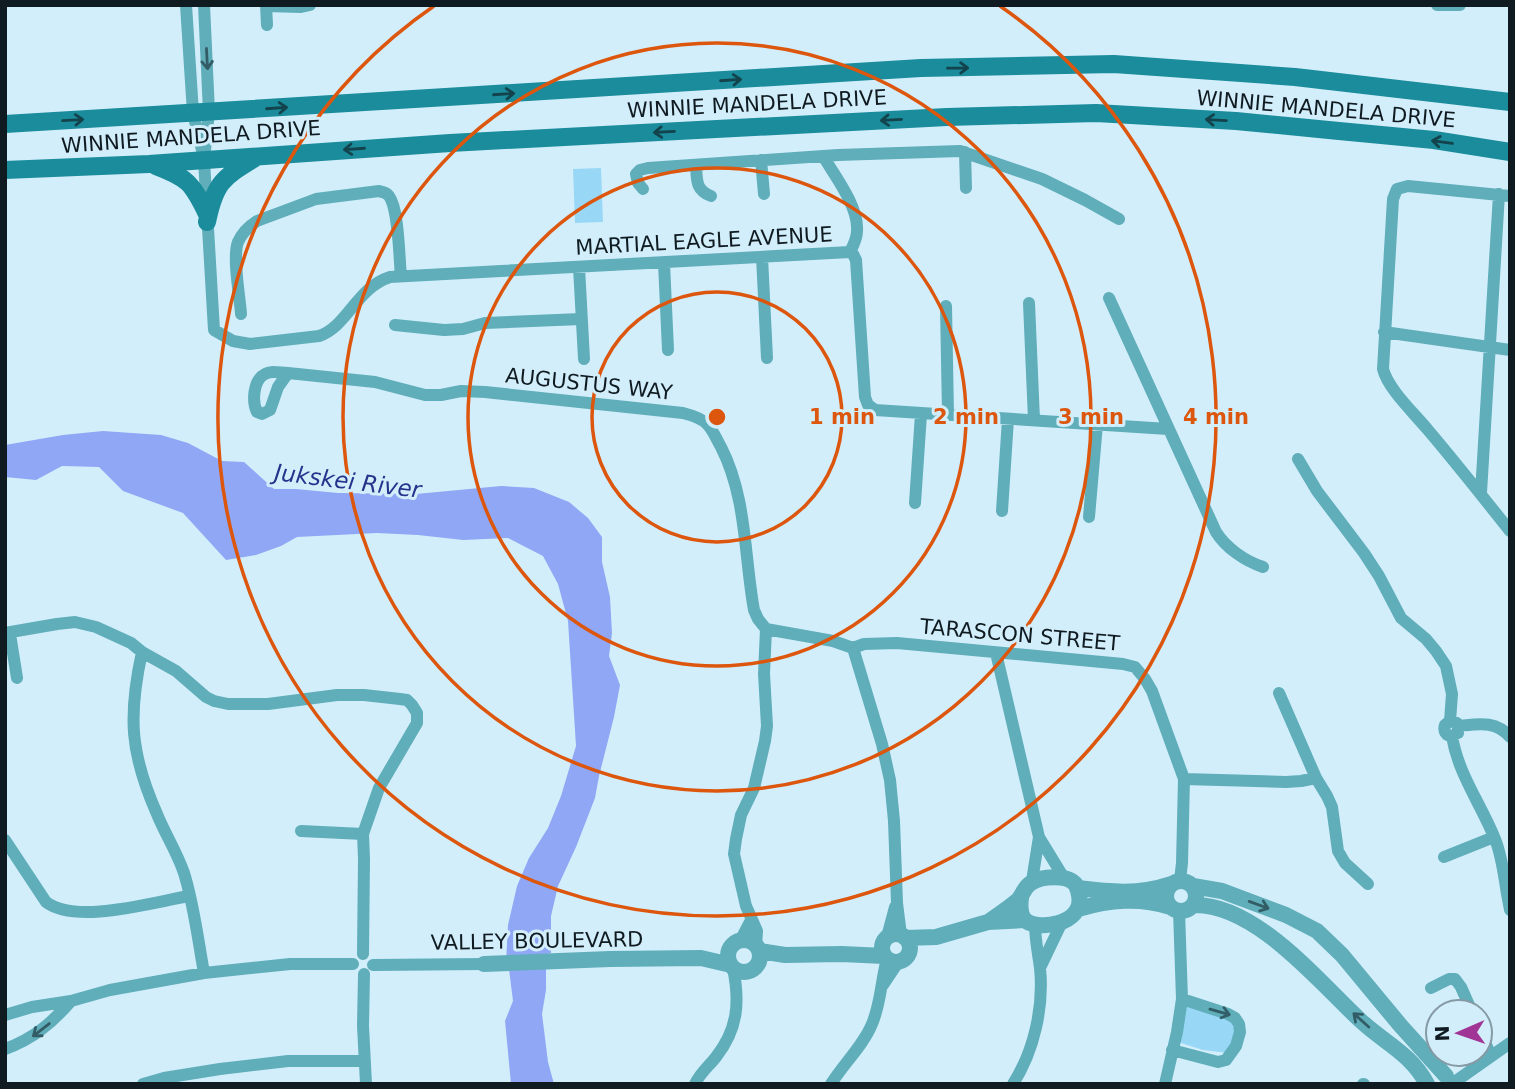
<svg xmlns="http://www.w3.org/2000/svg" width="1515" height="1089" font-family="'DejaVu Sans',sans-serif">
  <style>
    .green { fill: #98d8f6 }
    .water { fill: #8fa7f5 }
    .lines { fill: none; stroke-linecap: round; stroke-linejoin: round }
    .minor { stroke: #5faeba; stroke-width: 12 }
    .tertiary { stroke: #5faeba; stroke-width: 16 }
    .secondary { stroke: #1a8c9b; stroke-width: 18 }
    .oneway { stroke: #335d66 }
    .oneway2 { stroke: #13434c }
    .ring { fill: none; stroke: #dd560d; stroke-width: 3.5 }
    .labels { text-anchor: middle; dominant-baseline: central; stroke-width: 6; stroke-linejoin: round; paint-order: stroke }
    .street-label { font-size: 21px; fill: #0f1b21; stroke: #d3eefb }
    .water-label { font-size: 23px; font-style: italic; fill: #25338b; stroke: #d3eefb }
    .centre { fill: #dd560d; stroke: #d3eefb; stroke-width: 3.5 }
    .ring-label { font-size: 21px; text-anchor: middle; font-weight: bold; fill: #dd560d; stroke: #d3eefb; stroke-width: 6; stroke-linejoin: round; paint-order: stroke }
  </style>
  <rect width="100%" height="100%" fill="#d3eefb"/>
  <path class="green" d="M601,168L603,222L575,223L573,169Z
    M1187,1004L1239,1024L1228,1053L1203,1050L1178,1042Z"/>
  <path class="water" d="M103,431L161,435L188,443L222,461L244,462L274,489H296L338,493L416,494L501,486L534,488L569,502L588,518L602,537V562L610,597L612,633L609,656L620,685L614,717L599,776L595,798L576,847L558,886L551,916V953L506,963L508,925L517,886L529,858L548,828L561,796L576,746L568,621L558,584L543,556L508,538L463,540L418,535L377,533L297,537L281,546L256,555L226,560L183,513L123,491L99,467L62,466L36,480L5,477V445L63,435Z
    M509,969H546V990L542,1014L548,1062L554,1084H511L505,1021L513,1001Z"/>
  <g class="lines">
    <path class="minor" d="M186,5L193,113L202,150
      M204,5L209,112L204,160L214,330L233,341L250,344L319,336C348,326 356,288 390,277L850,252L853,254L856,260L865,397L868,405L875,410L1168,429
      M266,5L267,25
      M1437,5H1460
      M266,6L301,7L310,5
      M965,152L966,188
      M823,156C835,176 859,207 857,231C857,239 853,246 850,252
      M761,160L764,194
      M696,165C697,179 695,190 711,196
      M643,189L638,183L636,174L640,170L648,168L838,155L960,151L1042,179L1085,200L1119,219
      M1510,196L1408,186L1397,189L1393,199L1383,369C1388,389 1414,413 1428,430C1456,463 1483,497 1510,531
      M762,257L767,358
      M664,263L668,350
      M579,267L584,359
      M1109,298L1216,532C1226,548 1245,561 1263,567
      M1029,303L1034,420
      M946,306L948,415
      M241,314C240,297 232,257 238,242C242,233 249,226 257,221L316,199L379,191C385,193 386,192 389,196C399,209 399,258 401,276
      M395,325L444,330L463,329L485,323L581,319
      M1384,332L1510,350
      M288,373C281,373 271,370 265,374C253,380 252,402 257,412L262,414L270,410L278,387L288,373L375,382L425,395H441L461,391L485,392L683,413C691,415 701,418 707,424C713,430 717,440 721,447C747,498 744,555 754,610L758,619L766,629L764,674L767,726L765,741L754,788L741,815L736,839L734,854L746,906L757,931L756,946
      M1298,459L1317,491L1364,553L1379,576L1401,618L1426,639L1436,651L1446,666L1452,694L1450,721
      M1481,493L1499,194
      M915,503L921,414
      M1002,511L1008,419
      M1089,517L1097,424
      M766,629L833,641L853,648L864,644L897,643L1123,664L1135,667L1145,679L1152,691L1184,779L1182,863L1180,880
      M5,633L57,624L75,622L96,627L131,643L142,652L176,671L206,697L214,701L228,704H268L337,695H364L400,699L407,700L412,705L417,713V723L379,788L363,834L364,859L363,954
      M10,634L17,678
      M853,648L882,744L890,780L894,821L897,903L901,935
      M142,652C128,716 130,753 157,814C165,834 177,852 184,873C194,905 198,940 204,973
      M996,653L1039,837L1064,878
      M1279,693L1316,778L1327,796L1332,807L1338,851L1345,863L1368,884
      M1458,726C1478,724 1496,720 1510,737
      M1452,736L1458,733V726L1457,723L1450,721L1445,725C1443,731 1446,736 1452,736C1458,774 1481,804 1495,839C1502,856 1504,876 1507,894
      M1184,779L1286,782L1301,781L1316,778
      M301,831L363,834
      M5,840L46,902C76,925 153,902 189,896
      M1444,857L1494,837
      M1032,881L1039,837
      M1510,889L1507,894L1510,910
      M887,937L895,907
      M740,941L751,920
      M373,965L484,964
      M1040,968L1062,922
      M364,974L363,1026L366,1084
      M883,985L899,961
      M1431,988L1449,979H1455L1461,987L1472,1012
      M5,1015L32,1007L71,1001L110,990L204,973L290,964H353
      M1480,1031L1491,1056
      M5,1049C33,1039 52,1023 71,1001
      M1172,1050L1218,1062L1226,1060L1236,1046L1240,1032L1239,1024L1235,1018L1228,1014L1182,999
      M1456,1081L1510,1043
      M143,1084L164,1078L220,1069L288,1061H364
      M695,1084C700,1073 709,1066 716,1057C738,1029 740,1002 733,968
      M831,1084C844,1063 863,1046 872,1024C881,1003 881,980 887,959
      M1013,1084C1034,1051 1044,1007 1040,968C1038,953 1035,939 1035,924
      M1165,1084L1177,1032L1182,999L1179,911
      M1363,1084H1364"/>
    <path class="tertiary" d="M1166 896a15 15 0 1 1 30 0a15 15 0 1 1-30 0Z
      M1193,886L1222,891L1286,915L1317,931L1342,955L1400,1025L1446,1076
      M1077,888C1111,892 1138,895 1171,884
      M1193,905C1255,903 1319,982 1361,1021C1386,1044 1410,1053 1427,1084
      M1078,909C1110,900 1139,897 1170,907
      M988,922C998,915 1009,908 1018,900C1023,895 1024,887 1031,883C1041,876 1068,874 1076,885C1078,888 1078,892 1079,895C1085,925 1035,932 1024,919C1020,913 1020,905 1021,898
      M882 948a14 14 0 1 1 28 0a14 14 0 1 1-28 0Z
      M905,938L936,937L988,922L1025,920
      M728 956a16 16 0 1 1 32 0a16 16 0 1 1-32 0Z
      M759,951L785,955L842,954L884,956
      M484,964L610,959L701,958L731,965"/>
    <path class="secondary" d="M5,124L921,68L1114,64L1295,77L1510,102
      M156,166C188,178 192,183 207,214
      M5,170L149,164L450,143L947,117L1096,113L1236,121L1339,131L1434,140L1510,152
      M207,222C215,183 222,178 255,158"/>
  </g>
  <defs><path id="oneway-shaft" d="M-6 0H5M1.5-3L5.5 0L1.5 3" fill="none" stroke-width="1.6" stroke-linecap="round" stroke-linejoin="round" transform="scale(1.75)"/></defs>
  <g class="oneway">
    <use href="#oneway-shaft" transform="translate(207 59) rotate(87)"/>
    <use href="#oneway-shaft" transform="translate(1259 905) rotate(20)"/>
    <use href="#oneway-shaft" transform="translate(1220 1012) rotate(16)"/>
    <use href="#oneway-shaft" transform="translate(1361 1020) rotate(-138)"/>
    <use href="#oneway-shaft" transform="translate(41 1030) rotate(142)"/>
  </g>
  <g class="oneway2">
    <use href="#oneway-shaft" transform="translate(958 68) rotate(-1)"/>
    <use href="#oneway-shaft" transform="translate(731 80) rotate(-4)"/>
    <use href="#oneway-shaft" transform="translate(504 94) rotate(-4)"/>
    <use href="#oneway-shaft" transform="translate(277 108) rotate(-4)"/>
    <use href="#oneway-shaft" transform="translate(73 120) rotate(-3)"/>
    <use href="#oneway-shaft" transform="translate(891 120) rotate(177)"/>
    <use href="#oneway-shaft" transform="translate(1216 120) rotate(-177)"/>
    <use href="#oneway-shaft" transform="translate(664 132) rotate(177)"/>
    <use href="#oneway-shaft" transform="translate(1442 142) rotate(-172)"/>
    <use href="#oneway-shaft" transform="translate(354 149) rotate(176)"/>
  </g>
  <g class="ring">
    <circle cx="717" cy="417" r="125"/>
    <circle cx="717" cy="417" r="249"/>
    <circle cx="717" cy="417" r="374"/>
    <path d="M1000 6A499 499 0 1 1 434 6"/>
  </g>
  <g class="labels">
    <g class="street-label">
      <text transform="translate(757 104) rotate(-3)">WINNIE MANDELA DRIVE</text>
      <text transform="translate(1326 109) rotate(5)">WINNIE MANDELA DRIVE</text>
      <text transform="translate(191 137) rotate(-4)">WINNIE MANDELA DRIVE</text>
      <text transform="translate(704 241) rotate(-3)">MARTIAL EAGLE AVENUE</text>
      <text transform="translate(589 384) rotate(6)">AUGUSTUS WAY</text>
      <text transform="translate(1020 635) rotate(5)">TARASCON STREET</text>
      <text transform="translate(537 941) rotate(-1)">VALLEY BOULEVARD</text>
    </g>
    <g class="water-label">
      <text transform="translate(348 481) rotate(7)">Jukskei River</text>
    </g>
  </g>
  <circle cx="717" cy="417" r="10" class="centre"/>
  <g class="ring-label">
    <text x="842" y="424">1 min</text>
    <text x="966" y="424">2 min</text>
    <text x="1091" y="424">3 min</text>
    <text x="1216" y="424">4 min</text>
  </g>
  <rect width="1515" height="1089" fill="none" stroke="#0f1b21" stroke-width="14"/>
  <g transform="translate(1459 1033) rotate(268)"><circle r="33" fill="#d3eefb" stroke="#859aa4" stroke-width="2"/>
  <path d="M0-5L12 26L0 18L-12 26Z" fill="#a03595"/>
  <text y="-10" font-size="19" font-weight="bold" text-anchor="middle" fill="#0f1b21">N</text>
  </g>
</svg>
